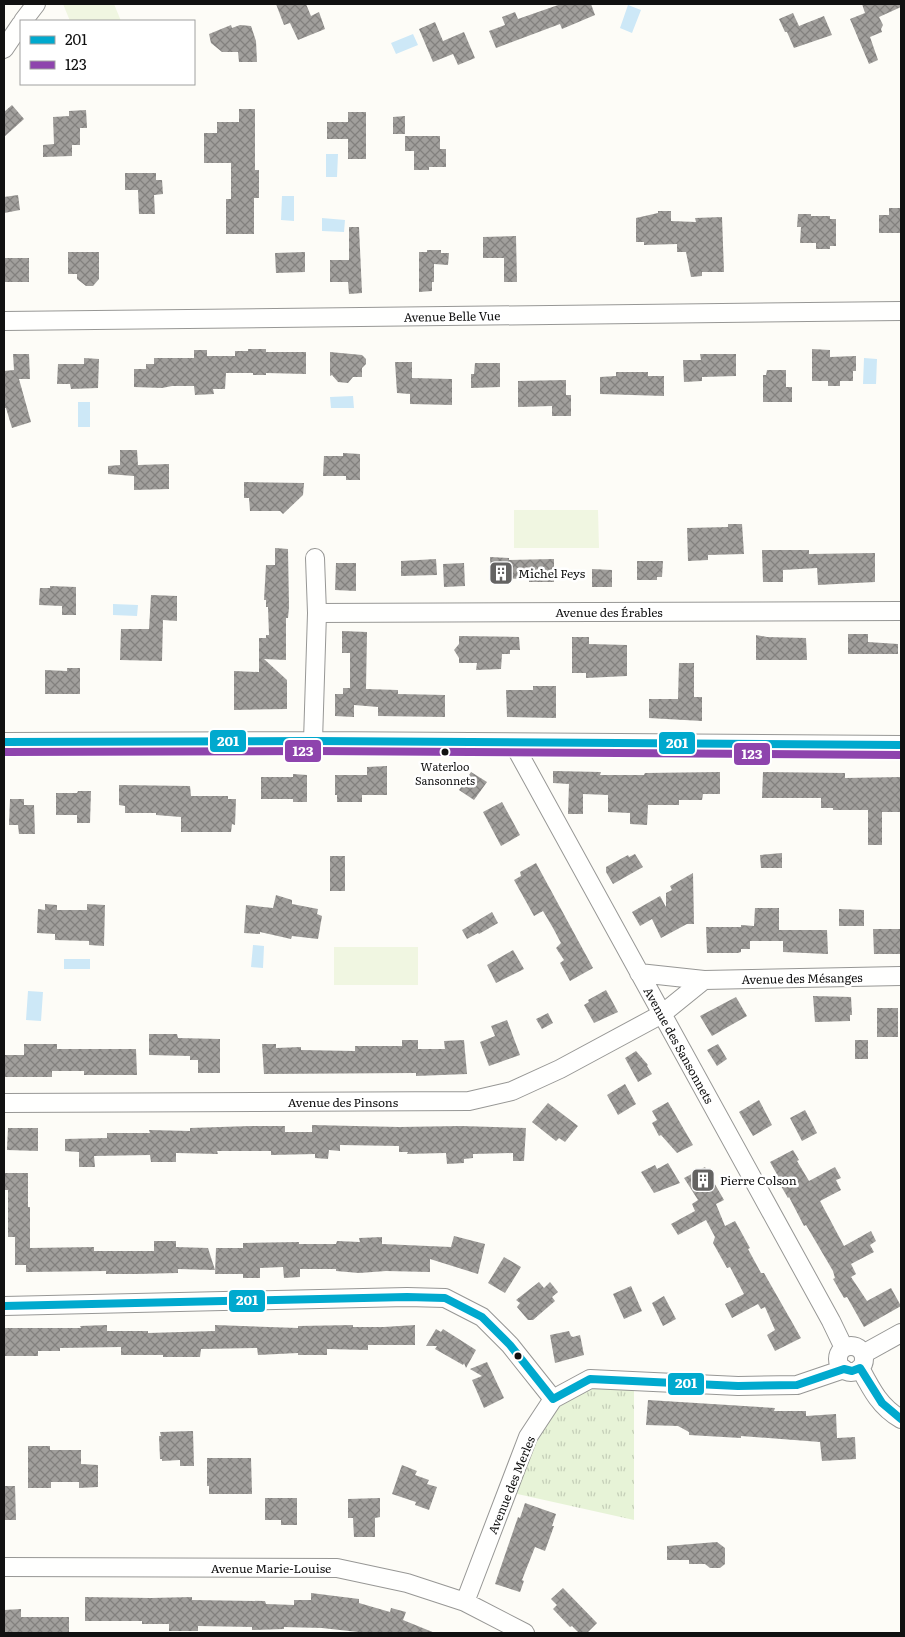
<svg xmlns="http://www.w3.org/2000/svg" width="905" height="1637" font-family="Literata,serif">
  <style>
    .grass { fill: url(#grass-tufts) }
    .pitch { fill: #f0f6e1 }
    .water { fill: #cde8f7 }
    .building { fill: url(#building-cross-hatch) }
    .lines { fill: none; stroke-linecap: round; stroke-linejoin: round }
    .street-casing { stroke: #979795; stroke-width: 20 }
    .street { stroke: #fffffe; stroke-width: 18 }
    .bus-1-casing { stroke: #fff; stroke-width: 11 }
    .bus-2-casing { stroke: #fff; stroke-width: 11 }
    .bus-1 { stroke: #00a9ce; stroke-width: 8 }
    .bus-2 { stroke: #8e44ad; stroke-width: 8 }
    .bus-dot { fill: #111; stroke: #fff; stroke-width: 2 }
    .labels { text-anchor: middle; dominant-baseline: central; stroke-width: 5; stroke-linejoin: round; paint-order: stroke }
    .bus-label { font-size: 11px; fill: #111; stroke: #fff }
    .street-label { font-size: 12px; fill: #111; stroke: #fff }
    .poi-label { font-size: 12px; fill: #111; stroke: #fff; text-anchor: start }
    .line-badge { stroke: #fff; stroke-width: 2 }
    .badge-label { font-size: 14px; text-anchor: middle; font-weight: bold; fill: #fff }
  </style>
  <defs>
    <pattern id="grass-tufts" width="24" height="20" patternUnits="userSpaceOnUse" patternTransform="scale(1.25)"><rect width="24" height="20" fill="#e7f3d7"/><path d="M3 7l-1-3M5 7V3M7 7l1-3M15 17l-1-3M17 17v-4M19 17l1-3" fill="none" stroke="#c5cfb8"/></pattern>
    <pattern id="building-cross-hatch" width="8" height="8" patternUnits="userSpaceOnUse" patternTransform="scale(1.25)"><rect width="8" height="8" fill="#a19f9c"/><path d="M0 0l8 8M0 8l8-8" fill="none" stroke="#82807e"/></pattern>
  </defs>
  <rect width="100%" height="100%" fill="#fdfcf7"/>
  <path class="grass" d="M595,1387L634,1390V1520L513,1493C524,1464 533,1433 554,1410C565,1399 582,1393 595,1387Z"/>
  <path class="pitch" d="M63,4H114L121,21H70Z
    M514,510H598L599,548H514Z
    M334,947H418V985H334Z"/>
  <path class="water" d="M628,5L641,10L632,33L620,28Z
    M413,34L418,45L396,54L391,43Z
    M326,154H338L337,177H326Z
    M282,196H294V221L281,220Z
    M322,218L345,220L344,232L322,231Z
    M864,358L877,359L876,384H863Z
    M353,396L354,408H331L330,397Z
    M78,402H90V427H78Z
    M113,604L138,605L137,616L113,615Z
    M253,945L264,946L263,968L251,967Z
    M64,959H90V969H64Z
    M28,991L43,992L41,1021L26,1020Z"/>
  <path class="building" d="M276,4H306L311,16L319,12L325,29L298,40L290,23L284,25Z
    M561,4H591L595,15L562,29L560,24L496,48L489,31L505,25L502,17L515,12L518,19Z
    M862,4H901V7L879,17L883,25L881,29L882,32L870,37L878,60L869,64L850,19L865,13Z
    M793,13L799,26L824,16L832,35L794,48L787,32H785L779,19Z
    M435,22L443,41L464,32L475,58L458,65L453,54L433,62L419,29Z
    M231,25L232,28L240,25L251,26L256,41L257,62H239L238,52H222L211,43L209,34Z
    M12,105L24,119L4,137V112Z
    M239,109H255V170H259V198H254V234H226V199H231V163H204V133H217V122H239Z
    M86,110L87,128H80V145H72V156L43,157V145L54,144L53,117L69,116V111Z
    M348,112H366V159H348V139H327V122H348Z
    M405,116V134H393V117Z
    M405,136H440V149H446V167H429V170H414V151H405Z
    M125,173H156V180H162L163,194L154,195L155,214H139L138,190H125Z
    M18,195L20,210L4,213V197Z
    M889,208H901V233H879V215H889Z
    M658,211H671V221L696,222L695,218L722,217L724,272H702V276L691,277L686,252H677V244L644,245V242H636V218L658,213Z
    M798,214H811V216H830V219H836V246H830V249H816V243H800L801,227H797Z
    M349,227H359L362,293L349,294L348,282H330V260H349Z
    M516,236L517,282H504V258H483V237Z
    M427,250H441V253H449L448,265L434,264V282H432V291L419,292V252H427Z
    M68,252H99V279L93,286H86L77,279V274H68Z
    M305,252V272L276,273L275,253Z
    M4,258H29V282H4Z
    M248,349H266V352H306V374L266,373V375H253V373H226L225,389H213L214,394L195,395L194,386H172L162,388L134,387V369H146V364H154V358H194V350H207V356H235V351H248Z
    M812,349L830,350V357L856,356V371H853V381H840V386H828V381H812Z
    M330,352L362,355L366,359V364L362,368V377H353L348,383L338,382L332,375L330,376Z
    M13,354H29L30,379H19L31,422L12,428L6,408H4V371L14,370Z
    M700,354H736V376L702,377V381L684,382L683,360H701Z
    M84,358L99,359L98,388L71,389L70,384H57L58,364H84Z
    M395,362H412V378L452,379V405L410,404V394L397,393Z
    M475,363H500V387L471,388V374H474Z
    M767,370H786V387H792V402H763V375H766Z
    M616,372H648V376H664V396L600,394V377L616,376Z
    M566,380V395H571V416H552V406L518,407V381Z
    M120,450H137L138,465L169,464V489L134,490V476L108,474V466L120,465Z
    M343,453L360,454V480H346V476H323L324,456H343Z
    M244,482L304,483L303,495L283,514L280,511H250L249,498H244Z
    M728,524H742L744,554L708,555V560L688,561L687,528L728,527Z
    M275,548L288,549L289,607L288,618H286V660L264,659L287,680V709L234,710V671L259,672V638H266V635H269L268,607H266V600H264L266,565H275Z
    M762,550H809V554L875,553V582L818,585L817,568L783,570V582H763Z
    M490,557L509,558V560L554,559V582H529V579L491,578Z
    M436,559L437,575L401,576V561Z
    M637,561H663L662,577H657V580H637Z
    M336,563H356V591L335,590Z
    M464,563L465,586L444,587L443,564Z
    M592,569L612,570V587H592Z
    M50,586L76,587V615H62V606L39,605L40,588H50Z
    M151,595L177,596V621L163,620L162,661L120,660L121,629H149Z
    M342,631L367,632L366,689L398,690V694L445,695V717L378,716V707L354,705V717L335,716V694H343V688H350V653H342Z
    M848,634H868V642L898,644V654H848Z
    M756,635L767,637L806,638L807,660H756Z
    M459,636L519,637L520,650H510V654H502L501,669L476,670L477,663H459V658L454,650L459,644Z
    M572,637H589V644L627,645V676L586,678V673H572Z
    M679,663H694V697H702V721L649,718V699H678Z
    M67,668H80V694H45V670L67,671Z
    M533,686H556V718L507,717L506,690H533Z
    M387,766V795H362V802H337V795H335V775H367V767Z
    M553,771L601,772L600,775H644L645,773L720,772V794H703L702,800H679V805H648L647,825L630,824V813L608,812V795L583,794V814H568L569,784L553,783Z
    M471,772L487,782L474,800L459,790Z
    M763,772L845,773V778L901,777V812H882V845H868V810H833V808H821V798H762Z
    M293,774L307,775V802H293V799H261V777H293Z
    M119,785L190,786L191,796H228V799H236L235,825L232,824L231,832H181V817L156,815V813H125V806L119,805Z
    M78,791H91L90,823H77V815H56V793H77Z
    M10,799H24V805H34L35,834H19L18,825H9Z
    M502,802L520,835L501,846L483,812Z
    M782,853V868H761L760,855Z
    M635,854L643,867L613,884L606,872V867L628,855L629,857Z
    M330,856H345V891H330Z
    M536,863L593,968L570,981L560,963L564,960L556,948L561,943L553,928L543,911L534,916L514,880L521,876L520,872Z
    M693,873L694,924H687L661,938L652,919L640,926L632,912L660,896L666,907V893L672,890L670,886Z
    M276,895L292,900V904L318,909L317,914L322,916L318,939L292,936L291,939L260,932V934L244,933L246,905L273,908Z
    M45,904L57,905V910H87V904L105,905L104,946L89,945V941L55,940V934L37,933L38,909L45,910Z
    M755,908H779V930H827L828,954L783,952V941H750V949H741V952L738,953H707L706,927H741V925L754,926Z
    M839,909L864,910V926H839Z
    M492,912L498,923L479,934L478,933L467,939L462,930Z
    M873,929H901V954H874Z
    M513,950L524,969L496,983L487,965Z
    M606,990L618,1012L594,1023L584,1005L589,1002L588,1000Z
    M813,996L851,997L852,1015H850V1021L815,1022Z
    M736,997L747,1016L712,1036L700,1016Z
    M877,1008H898V1037H877Z
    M548,1013L553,1023L542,1029L536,1019Z
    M507,1020L520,1055L489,1066L480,1042L495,1036L491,1026Z
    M149,1034H177L178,1038L220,1039V1073H198V1060H190V1056L149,1055Z
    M402,1040H418V1049H445L444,1041L464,1040L467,1074L416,1076V1073L264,1074L262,1044H276V1048L301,1047V1050L355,1051V1046H402Z
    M855,1040H868V1059H855Z
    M24,1044H57V1049H136L137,1075H84V1071H52V1077H4V1055H24Z
    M718,1044L727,1059L717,1066L707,1050Z
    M636,1051L648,1065L647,1066L652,1074L638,1082L625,1058Z
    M625,1084L636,1104L618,1115L607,1095Z
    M759,1100L772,1125L753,1136L739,1112Z
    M668,1102L693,1145L677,1153L661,1135L659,1136L652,1123L657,1120L652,1111Z
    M548,1103L578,1126L565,1142L559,1138L556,1141L532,1122Z
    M805,1110L817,1133L802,1141L790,1118Z
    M312,1125L399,1127L461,1126L526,1128L524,1161H513V1153L473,1154V1158L464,1159V1163L447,1164L446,1153L407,1154L408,1152H399V1146L340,1145V1151L329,1150L328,1159L315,1158V1154L271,1155V1151H217L218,1154L176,1153V1162H151L150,1155L94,1156L95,1167H79V1152L65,1151V1139L107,1138V1133H150L149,1130L190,1131V1128L251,1126H285V1132H312Z
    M8,1128H38V1151L7,1150Z
    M793,1150L799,1160L797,1161L809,1181L835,1167L841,1178L836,1180L841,1190L820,1201L844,1246L871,1231L876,1241L870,1245L874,1252L851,1264L856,1274L851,1277L867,1301L891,1288L901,1306L864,1327L847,1297L844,1298L833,1279L835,1278L833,1271L806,1225L804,1226L789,1197L788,1198L781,1186L783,1185L770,1162Z
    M668,1163L680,1183L654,1193L641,1172L655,1165L657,1169Z
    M705,1167L724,1200L716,1204L725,1226L735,1221L750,1248L748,1249L761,1273H764L801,1338L775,1351L767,1335L775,1330L765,1307L761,1309L758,1304L732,1318L725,1304L744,1294L730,1267L727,1268L713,1243L715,1237L706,1220L678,1235L671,1224L695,1211L692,1204L698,1200L684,1178Z
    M4,1173H28V1207H30V1248L94,1247V1251H154V1241H176V1247L208,1248L215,1270L178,1269V1273L137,1274H106V1271L26,1272V1265H15V1237H8V1190H4Z
    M454,1236L485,1244L478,1274L430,1259V1272L386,1271L359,1273L336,1271V1269H300V1277L284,1278L283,1267L260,1268V1278H243V1274H215L216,1248H243V1243L299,1242V1244H336L337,1241L360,1242L359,1238L382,1237V1244L451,1247Z
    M504,1257L521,1267L505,1293L488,1283Z
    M539,1282L544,1288L550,1282L558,1292L552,1297L555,1301L533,1320H528L517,1307L520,1303L516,1300Z
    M631,1286L642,1311L624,1319L613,1294Z
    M664,1296L676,1319L663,1326L652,1303Z
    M107,1325V1331H148V1333L215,1331V1325L298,1328V1326L353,1325V1327H384L415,1325V1345H368V1350L327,1349V1355H298V1353L258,1355L257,1348L201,1349L200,1357H163V1355H121V1347L60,1348V1351H38V1356H4V1328H81L80,1326Z
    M436,1329L441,1332L443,1329L476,1350L466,1368L464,1363L463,1365L435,1349L437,1346H426Z
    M569,1331L571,1336L573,1337L580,1335L584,1355L555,1363L550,1335Z
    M487,1362L504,1398L484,1408L472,1380L482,1376L470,1369Z
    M648,1400L775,1408L774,1411H806V1416L836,1414L837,1438L855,1437L856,1459L822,1461L820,1442L741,1436V1438L689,1435V1432L678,1426L646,1425Z
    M193,1431L194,1466H180V1460L162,1461V1459H160L159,1436H161L160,1432Z
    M28,1446H50V1450H81V1464L98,1465V1487L79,1488V1482H51V1488H28Z
    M207,1458H251L252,1494H209V1486H207Z
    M402,1465L417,1471L415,1475L429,1480L427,1484L437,1487L429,1510L415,1505L416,1502L392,1494Z
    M4,1486H15L16,1520H4Z
    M265,1498H297V1525H281V1520H265Z
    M380,1498V1517L375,1518V1537H354L353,1518H348V1499Z
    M525,1503L556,1514L552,1526H554L545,1551L535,1547L522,1580L524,1581L520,1592L495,1584L518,1517L520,1518Z
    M717,1542L725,1548V1564L720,1568H710L705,1564H689V1560H667V1546Z
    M563,1588L597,1623L587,1633H579L572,1626L570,1627L553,1609L557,1605L551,1599Z
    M311,1593L359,1599V1603L390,1612L391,1608L406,1612L403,1620L435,1633H367L322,1628L284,1627V1629L252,1630V1627L198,1626V1631H169V1624H142V1621H85V1597L151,1598L192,1597V1600L265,1601L266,1604L294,1605V1600H311Z
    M21,1609V1617H69V1633H4V1610Z"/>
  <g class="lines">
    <g class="street-casing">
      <path id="street" d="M23,21L36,4
        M4,49L21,24
        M4,321L901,311
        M317,613L901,611
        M313,741L317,613L315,558
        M4,742L313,741L901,745
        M513,743L831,1321L844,1348
        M639,973L704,980L901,976
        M4,1103L469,1101L512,1091L560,1069L662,1014L704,980
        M4,1306L407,1297L445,1298L482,1317L510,1345L553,1399
        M838 1359a13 13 0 1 1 26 0a13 13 0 1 1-26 0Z
        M863,1354L901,1333
        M860,1368C871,1389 880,1407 901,1419
        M4,1567L337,1568L407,1583L465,1602L525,1633
        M465,1602L528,1437L553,1399L590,1379L738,1386L797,1385L844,1369"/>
    </g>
    <use href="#street" class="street"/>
    <g class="bus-1-casing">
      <path id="bus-1" d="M4,742L313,741L901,745
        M4,1306L407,1297L445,1298L482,1317L510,1345L553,1399L590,1379L738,1386L797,1385L844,1369L852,1371L860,1368L882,1403L901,1419"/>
    </g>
    <g class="bus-2-casing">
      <path id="bus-2" d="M4,752L313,751L901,755"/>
    </g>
    <use href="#bus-1" class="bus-1"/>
    <use href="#bus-2" class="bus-2"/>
  </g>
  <defs>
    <g id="building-square" transform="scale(1.25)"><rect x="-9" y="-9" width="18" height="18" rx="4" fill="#646362" stroke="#fff"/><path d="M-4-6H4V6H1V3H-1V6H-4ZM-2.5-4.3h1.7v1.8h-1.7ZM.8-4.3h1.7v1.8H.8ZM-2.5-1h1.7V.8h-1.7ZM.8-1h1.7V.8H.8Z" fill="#fff"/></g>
  </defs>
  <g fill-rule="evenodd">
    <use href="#building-square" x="501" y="573"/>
    <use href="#building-square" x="703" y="1180"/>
  </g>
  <g class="bus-dot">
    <circle cx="445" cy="752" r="4.5"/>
    <circle cx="518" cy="1356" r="4.5"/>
  </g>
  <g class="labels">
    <g class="bus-label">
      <text x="445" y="766">Waterloo<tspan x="445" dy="14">Sansonnets</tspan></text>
    </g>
    <g class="street-label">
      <text transform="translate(452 316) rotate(-1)">Avenue Belle Vue</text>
      <text x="609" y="612">Avenue des Érables</text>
      <text transform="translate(802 978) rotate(-1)">Avenue des Mésanges</text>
      <text transform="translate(679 1045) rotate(61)">Avenue des Sansonnets</text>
      <text x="343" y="1102">Avenue des Pinsons</text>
      <text transform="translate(511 1485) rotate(-68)">Avenue des Merles</text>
      <text x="271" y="1568">Avenue Marie-Louise</text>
    </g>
    <g class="poi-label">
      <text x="518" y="573">Michel Feys</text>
      <text x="720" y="1180">Pierre Colson</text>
    </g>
  </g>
  <g class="line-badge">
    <rect x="209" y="729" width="38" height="24" rx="5" fill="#00a9ce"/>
    <rect x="658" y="731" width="38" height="24" rx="5" fill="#00a9ce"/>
    <rect x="284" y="739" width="38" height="24" rx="5" fill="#8e44ad"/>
    <rect x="733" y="742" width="38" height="24" rx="5" fill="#8e44ad"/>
    <rect x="228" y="1289" width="38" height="24" rx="5" fill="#00a9ce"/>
    <rect x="667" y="1372" width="38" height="24" rx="5" fill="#00a9ce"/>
  </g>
  <g class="badge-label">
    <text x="228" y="746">201</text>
    <text x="677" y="748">201</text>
    <text x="303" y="756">123</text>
    <text x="752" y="759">123</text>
    <text x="247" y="1305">201</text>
    <text x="686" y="1388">201</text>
  </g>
  <rect width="905" height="1637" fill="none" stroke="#111111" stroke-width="10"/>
  <rect x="20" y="20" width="175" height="65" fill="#ffffff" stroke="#a0a0a0"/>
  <rect x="30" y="36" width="25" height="8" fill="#00a9ce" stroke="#a0a0a0"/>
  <text x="65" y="45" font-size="15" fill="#111111">201</text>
  <rect x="30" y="61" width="25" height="8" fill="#8e44ad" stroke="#a0a0a0"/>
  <text x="65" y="70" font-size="15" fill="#111111">123</text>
</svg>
